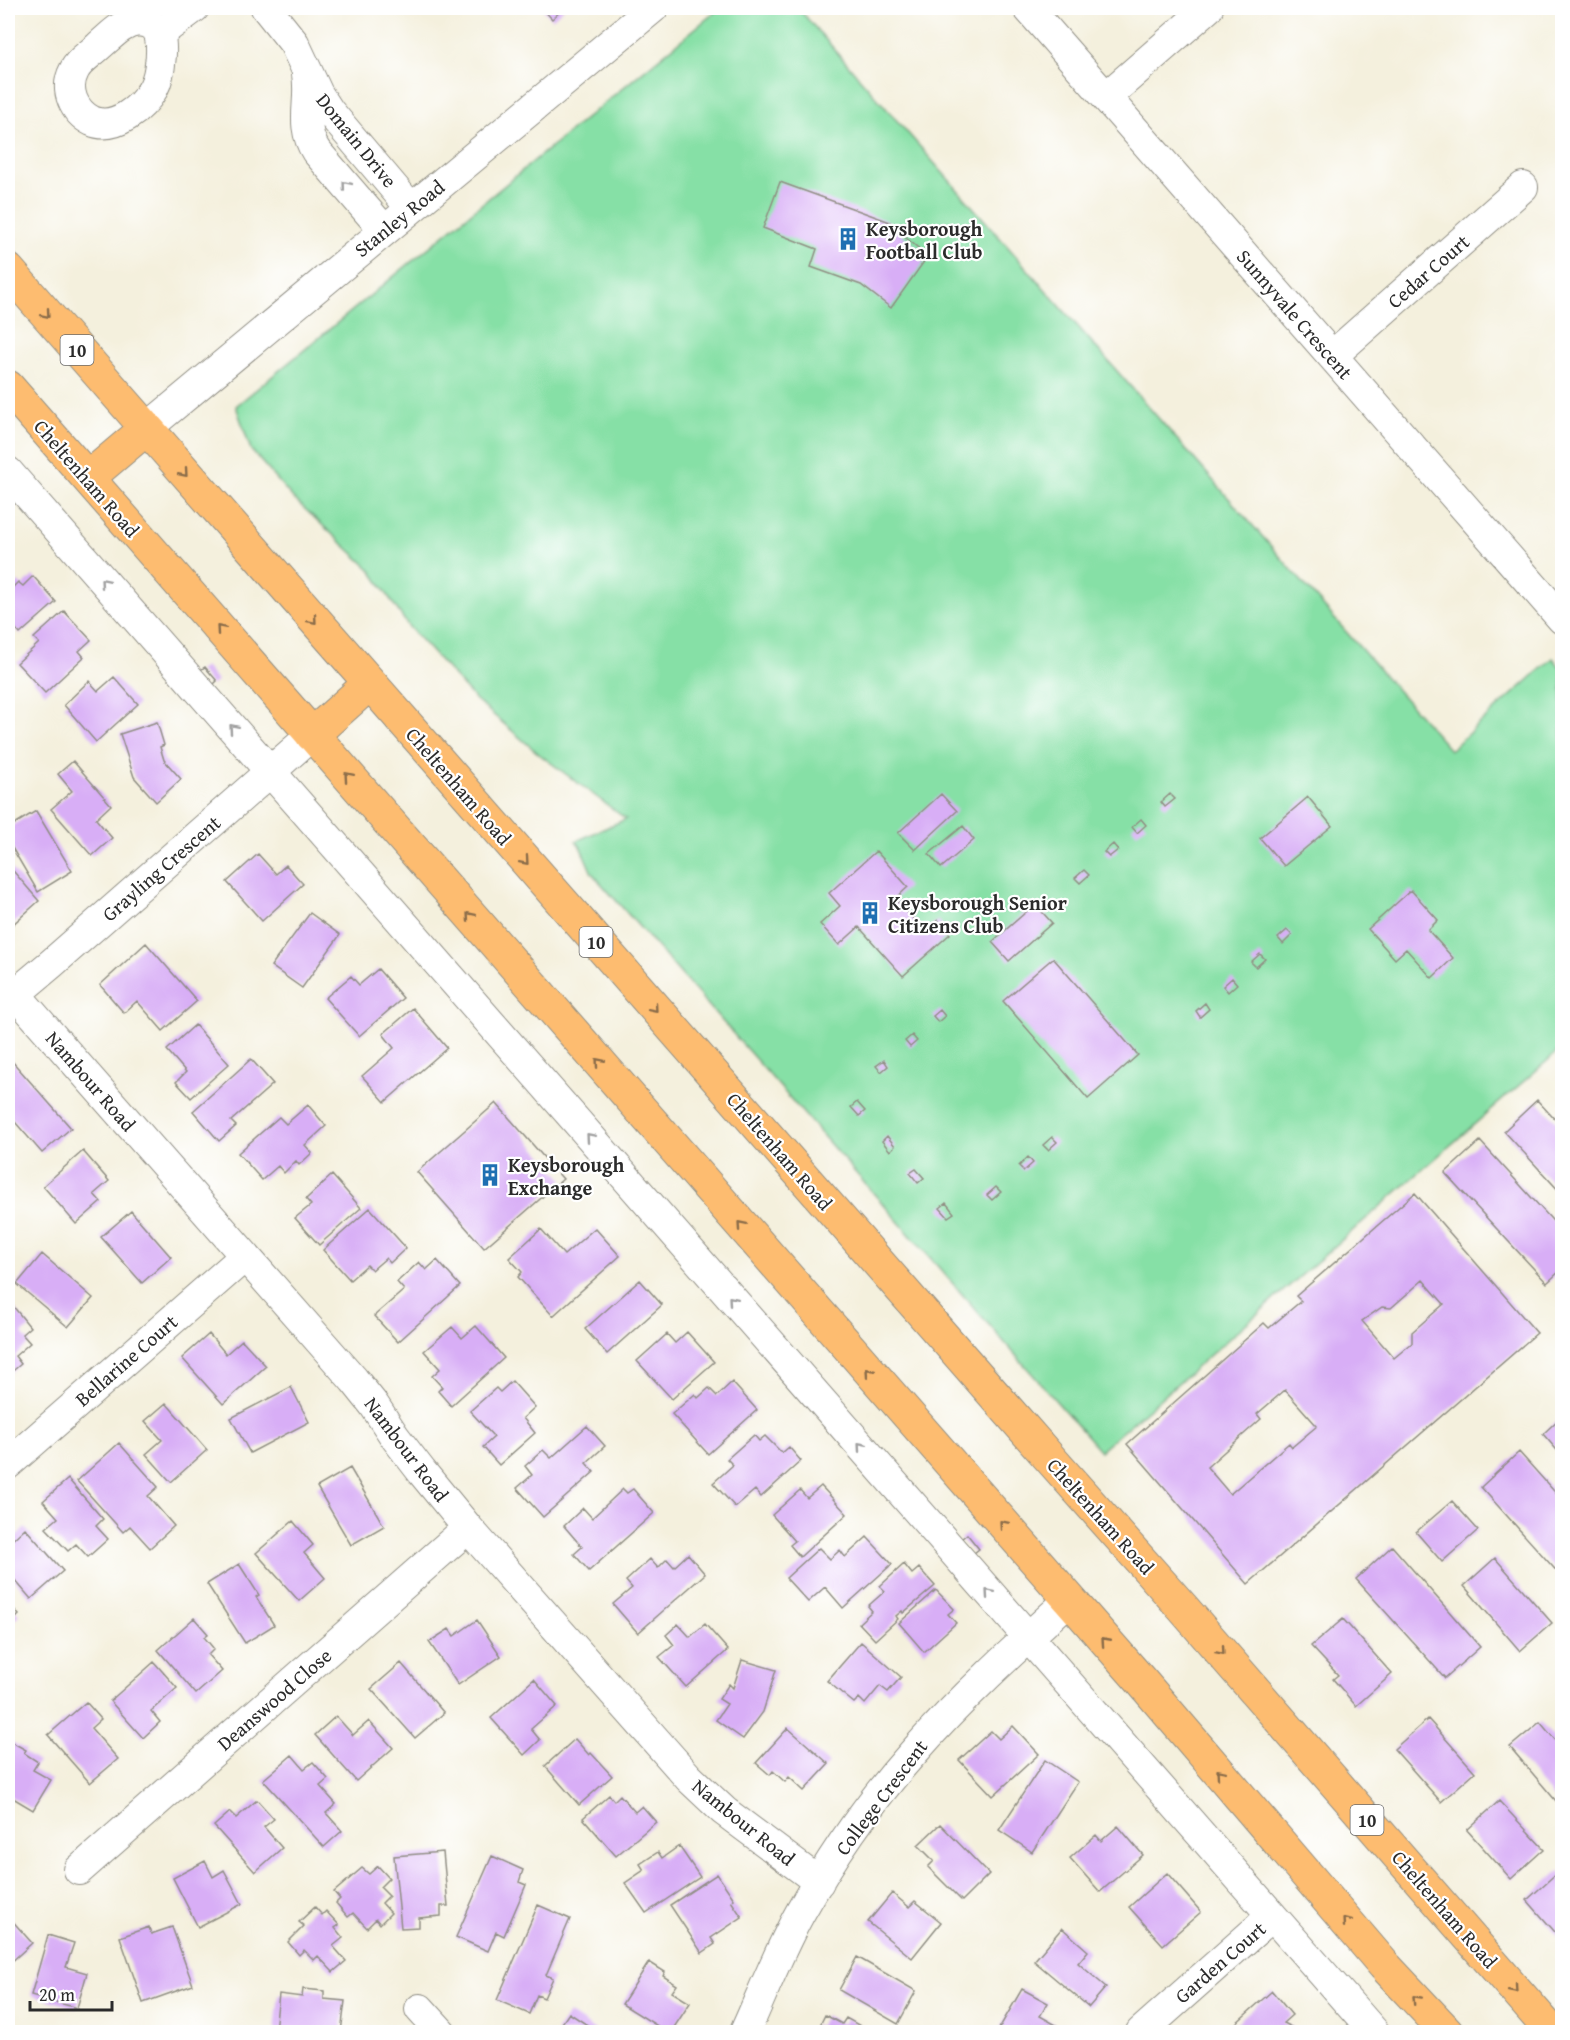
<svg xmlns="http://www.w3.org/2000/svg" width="1570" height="2040" font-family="'Gentium Book Plus',serif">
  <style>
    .green { fill: #86e0a6; stroke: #588668; stroke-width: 1.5 }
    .building { fill: #d8aef6; fill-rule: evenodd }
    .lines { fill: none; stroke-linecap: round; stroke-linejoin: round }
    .street-casing { stroke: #908e84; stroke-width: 32 }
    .primary-casing { stroke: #908e84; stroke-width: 35 }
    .street { stroke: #fff; stroke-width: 30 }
    .primary { stroke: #fdbc70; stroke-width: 33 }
    .oneway { stroke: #a0a0a0 }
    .oneway2 { stroke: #8a6c4a }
    .labels { text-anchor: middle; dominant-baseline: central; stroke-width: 4.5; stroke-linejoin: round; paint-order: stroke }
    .shield { fill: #fff; stroke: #6b6b6b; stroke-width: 1.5 }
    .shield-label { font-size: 18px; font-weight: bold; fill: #2b2b2b }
    .street-label { font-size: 20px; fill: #2b2b2b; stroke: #fff }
    .poi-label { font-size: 20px; font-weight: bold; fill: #2b2b2b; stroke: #fff; text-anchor: start }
  </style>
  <rect width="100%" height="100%" fill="#fff"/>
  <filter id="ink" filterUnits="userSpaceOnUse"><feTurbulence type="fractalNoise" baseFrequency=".0167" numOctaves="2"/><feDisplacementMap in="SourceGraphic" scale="12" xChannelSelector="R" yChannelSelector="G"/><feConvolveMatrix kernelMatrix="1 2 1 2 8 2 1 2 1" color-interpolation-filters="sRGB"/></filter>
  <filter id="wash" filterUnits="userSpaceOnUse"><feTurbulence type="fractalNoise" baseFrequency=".008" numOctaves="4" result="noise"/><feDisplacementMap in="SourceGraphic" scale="24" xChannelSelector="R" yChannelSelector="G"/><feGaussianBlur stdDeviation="1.35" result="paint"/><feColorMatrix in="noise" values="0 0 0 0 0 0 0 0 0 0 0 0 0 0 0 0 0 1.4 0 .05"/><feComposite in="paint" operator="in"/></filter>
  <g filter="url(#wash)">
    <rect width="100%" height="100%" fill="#f4f0dd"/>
    <path class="green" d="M720,8H798L1450,750L1553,658L1562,669V1048L1100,1451L592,873L580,846L576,841L626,819L539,754L475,699L409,627L370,569L294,499L251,450L236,406Z"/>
    <g id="blocks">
      <path class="building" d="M542,8H564L552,19Z
        M780,182L890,222L889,224L928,256L891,308L861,285L811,267L817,249L763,228Z
        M33,576L56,602L20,634L16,629L8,637V592L18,582L23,586Z
        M64,611L91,640L79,651L84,657L45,693L17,663L39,643L34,638Z
        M205,667L217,681L212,686L199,671Z
        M114,677L138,704L96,742L64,705L89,681L98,691Z
        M157,722L164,745L160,747L164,760L181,779L156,802L134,777L120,734Z
        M73,761L111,805L96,819L112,838L92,856L51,809L72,791L58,774Z
        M941,794L957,811L915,850L898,833Z
        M1170,794L1175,799L1165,807L1161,802Z
        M1308,797L1332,826L1284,866L1260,838Z
        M36,811L72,871L38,892L8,841V828Z
        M1141,819L1146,825L1137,833L1132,827Z
        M963,826L974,840L941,868L929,854Z
        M1113,844L1118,850L1109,857L1104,852Z
        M876,851L908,887L895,899L925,931L938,920L950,934L903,976L859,927L839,945L820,924L840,906L829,893Z
        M258,854L276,874L286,865L303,884L262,921L227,882Z
        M8,865L39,901L12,925L8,919Z
        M1084,870L1089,875L1080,883L1075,878Z
        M1411,890L1438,920L1428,930L1453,958L1432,978L1406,949L1395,959L1368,929Z
        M1035,904L1052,923L1009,961L992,942Z
        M310,913L340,935L302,988L271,966Z
        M1287,930L1292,935L1283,944L1278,938Z
        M146,943L197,1001L163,1031L137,1001L124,1013L100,985Z
        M1260,954L1265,959L1256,967L1251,962Z
        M1053,958L1138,1055L1088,1099L1003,1001Z
        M378,969L403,998L359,1036L325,998L351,976L359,985Z
        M1232,978L1237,984L1228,992L1223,986Z
        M1205,1003L1209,1009L1200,1017L1196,1011Z
        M413,1008L447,1048L385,1102L362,1076L394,1048L383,1034Z
        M940,1010L945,1016L938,1022L933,1016Z
        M195,1025L229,1064L191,1098L176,1082L186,1072L167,1050Z
        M912,1035L917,1041L910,1047L905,1041Z
        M251,1059L273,1084L231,1121L236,1126L219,1141L193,1111Z
        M11,1060L71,1128L42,1153L8,1114V1063Z
        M884,1060L888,1066L881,1072L876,1066Z
        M1537,1100L1562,1127V1194L1504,1131Z
        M857,1102L865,1111L859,1116L851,1107Z
        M496,1103L563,1179L484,1248L417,1172Z
        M308,1105L326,1126L305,1145L312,1153L299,1165L296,1161L284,1173L278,1166L262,1180L238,1153L279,1117L286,1124Z
        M887,1136L895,1146L890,1151L882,1141Z
        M1052,1137L1057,1142L1048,1150L1043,1145Z
        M1480,1141L1562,1231V1269L1547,1283L1445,1173Z
        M83,1151L109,1181L94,1194L101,1202L76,1224L43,1186Z
        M1028,1157L1033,1163L1024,1171L1019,1166Z
        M916,1169L924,1178L918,1183L910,1173Z
        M332,1175L361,1208L319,1245L295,1218L311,1205L306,1199Z
        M996,1187L1001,1192L992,1200L987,1195Z
        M1415,1193L1537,1333L1248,1584L1127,1444L1264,1323L1269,1328L1301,1301L1296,1296ZM1423,1280L1444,1304L1412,1332V1343L1394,1358L1362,1321L1382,1307L1391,1308ZM1285,1390L1317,1426L1292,1447L1289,1443L1230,1494L1207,1467L1261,1419L1257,1414Z
        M946,1203L954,1213L948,1217L940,1208Z
        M370,1208L406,1248L390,1263L386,1258L372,1270L367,1265L350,1280L323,1250Z
        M131,1211L171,1257L142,1283L101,1237Z
        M595,1228L620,1256L553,1316L518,1277L522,1272L509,1258L541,1229L564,1255Z
        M42,1254L93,1298L68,1327L17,1284Z
        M437,1260L460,1286L398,1342L374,1316L404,1290L397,1282L419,1262L426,1270Z
        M640,1280L662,1305L607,1354L585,1329Z
        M8,1300L30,1327L22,1334L30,1343L15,1356L21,1364L8,1375Z
        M476,1326L504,1358L451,1406L438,1391L442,1387L432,1376L440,1369L424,1351L452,1327L462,1338Z
        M687,1332L714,1362L672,1399L637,1361L667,1334L675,1343Z
        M209,1334L226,1354L242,1340L266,1366L223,1404L182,1358Z
        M512,1381L535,1407L523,1418L535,1433L499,1465L483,1447L494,1437L470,1411L496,1388L500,1392Z
        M732,1382L757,1410L708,1454L672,1414L695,1394L698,1398L709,1388L717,1396Z
        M291,1387L309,1422L250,1453L231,1418Z
        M166,1403L207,1450L171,1482L146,1454L162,1440L145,1421Z
        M1562,1416V1456L1543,1434Z
        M587,1426L605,1446L586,1463L594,1472L543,1517L517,1488L532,1475L525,1466L543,1450L551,1458Z
        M754,1435L759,1441L765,1436L782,1453L789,1447L801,1461L761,1497L755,1490L735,1507L713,1483L733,1465L727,1459Z
        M119,1443L158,1487L148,1496L174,1526L150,1548L130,1526L123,1532L77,1481Z
        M1519,1452L1562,1500V1577L1481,1487Z
        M350,1468L384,1526L351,1545L317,1487Z
        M68,1479L103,1519L96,1526L108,1539L88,1557L76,1544L68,1551L46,1528L58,1518L43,1501Z
        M821,1486L847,1514L800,1557L790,1545L795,1541L772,1515L800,1490L807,1498Z
        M623,1489L627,1493L633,1489L654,1513L589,1571L574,1554L582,1547L564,1526L583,1508L592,1518Z
        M1452,1501L1478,1530L1442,1562L1416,1532Z
        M293,1521L313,1545L304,1553L325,1578L299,1601L256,1553Z
        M25,1528L63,1571L31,1599L8,1572V1544Z
        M967,1534L979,1549L974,1553L961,1539Z
        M867,1537L892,1564L843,1608L825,1587L808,1602L786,1578L819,1548L830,1559L840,1550L845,1557Z
        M1392,1546L1480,1647L1445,1678L1356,1579Z
        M688,1554L705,1574L638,1633L613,1604L632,1588L626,1581L650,1559L658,1568L667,1559L674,1567Z
        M1495,1558L1552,1623L1520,1651L1464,1586Z
        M239,1564L259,1595L256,1597L274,1625L245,1643L207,1584Z
        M904,1564L912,1574L919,1568L935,1586L903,1613L902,1611L896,1616L898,1619L875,1640L859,1623L872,1611L868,1606L885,1591L880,1586Z
        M936,1590L954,1609L948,1614L956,1623L924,1652L899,1623Z
        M8,1602L19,1615L8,1626Z
        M194,1618L208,1634L204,1637L214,1649L208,1655L222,1671L196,1694L158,1650Z
        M1343,1619L1392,1674L1356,1706L1333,1679L1338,1675L1311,1646Z
        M477,1620L501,1656L458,1685L429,1642L449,1629L454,1636Z
        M678,1624L690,1637L705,1624L728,1650L686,1687L659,1657L674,1645L666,1635Z
        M861,1642L901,1677L888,1692L880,1686L865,1704L859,1698L854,1703L827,1681Z
        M742,1660L776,1670L763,1712L743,1739L716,1720L727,1704L719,1699L729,1684L733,1688Z
        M154,1662L177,1688L151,1711L160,1722L143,1738L110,1701Z
        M401,1663L444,1713L415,1738L371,1689Z
        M534,1679L557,1706L531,1729L540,1740L524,1755L491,1718Z
        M86,1702L101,1719L91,1728L118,1759L90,1783L48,1735Z
        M336,1716L353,1735L369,1721L393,1748L356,1781L315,1735Z
        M1428,1719L1475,1772L1441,1802L1394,1749Z
        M1540,1722L1562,1748V1808L1510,1747Z
        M1013,1726L1039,1754L993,1796L959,1760L991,1731L999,1739Z
        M788,1728L829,1764L804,1791L789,1777L785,1782L773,1771L770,1775L756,1763Z
        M575,1739L589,1755L591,1753L612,1776L579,1805L545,1766Z
        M8,1740L26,1750L24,1753L38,1762L33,1770L51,1780L33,1810L8,1795Z
        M292,1755L304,1769L313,1762L328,1779L320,1786L336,1804L326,1813L342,1831L324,1847L263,1780Z
        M1045,1760L1078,1782L1032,1852L999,1830Z
        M609,1795L614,1801L620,1795L635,1812L642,1806L656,1822L616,1856L583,1818Z
        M257,1800L274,1819L264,1827L282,1848L255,1872L214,1826L230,1812L236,1818Z
        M1499,1801L1544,1849L1511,1879L1467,1830Z
        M940,1824L989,1874L962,1901L928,1867L934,1861L918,1845Z
        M1118,1826L1143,1855L1100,1892L1070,1858L1096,1835L1101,1841Z
        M679,1846L700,1877L646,1913L625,1883L644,1870L640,1864L658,1852L662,1858Z
        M443,1852L448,1906H441V1916L419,1918V1927L401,1928L394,1856Z
        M492,1856L523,1870L519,1882L526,1885L504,1936L496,1932L488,1951L456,1937Z
        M205,1861L213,1877L224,1870L242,1904L198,1927L173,1878Z
        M378,1866L389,1878L380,1887L389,1896L382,1903L391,1913L380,1924L376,1919L367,1928L353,1913L348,1917L336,1903L340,1899L334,1892L362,1868L369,1874Z
        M1559,1871L1562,1874V1940L1527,1900Z
        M1167,1873L1201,1912L1163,1945L1129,1907Z
        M717,1874L734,1899L731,1901L742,1917L711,1938L715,1944L702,1953L670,1905Z
        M892,1893L909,1907L915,1901L941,1922L912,1958L868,1922Z
        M538,1905L570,1919L546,1975L553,1978L544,1998L537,1995L529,2014L497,2000Z
        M315,1907L322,1915L326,1911L339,1925L335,1928L343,1938L333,1946L346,1961L333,1972L318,1956L314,1960L304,1950L299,1955L288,1942L304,1926L299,1922Z
        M9,1917L32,1943L8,1965V1918Z
        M149,1927L151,1934L172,1927L193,1985L143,2003L120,1937Z
        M1062,1928L1088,1951L1078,1963L1106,1987L1089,2007L1034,1961Z
        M48,1935L74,1943L66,1967L87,1973L77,2008L31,1995Z
        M857,1957L916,1991L898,2024L839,1990Z
        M649,1962L665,1972L663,1976L677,1985L672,1992L690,2003L671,2032H667L622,2004Z
        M303,1989L324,1991V1999L345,2001L341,2032H298L275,2030L279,1994L302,1997Z
        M1022,1989L1048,2003L1040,2016L1065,2030L1063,2032H997Z
        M1272,1991L1292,2015L1283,2023L1301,2032H1243L1235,2024Z
        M569,2013L598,2032H556Z
        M825,2015L842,2024L846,2018L871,2032H811L816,2025L819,2027Z"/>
    </g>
  </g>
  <g filter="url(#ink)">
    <use href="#blocks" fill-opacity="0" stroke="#908e84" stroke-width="1.5"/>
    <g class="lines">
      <g class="street-casing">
        <path id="street" d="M266,8L294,43L318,94L329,111L411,208
          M1028,8L1562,619
          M138,21C144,22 151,23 155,27C166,39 160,76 153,89C142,108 115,131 92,121C74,112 64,90 74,71C79,60 92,53 100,45C112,35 122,23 138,21Z
          M159,34L194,8
          M307,74C312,102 299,124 316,151L384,230
          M1106,97L1208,8
          M1332,356L1523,187
          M146,429L653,8
          M8,472L1374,2032
          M16,995L354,1380L374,1405L395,1437L422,1472L468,1528L689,1778L724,1811L819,1882
          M8,1000L51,964L312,735
          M8,1464L244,1257
          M79,1870L468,1528
          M420,2009L441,2032
          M745,2032C763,1992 779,1951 800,1913C832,1856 870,1801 913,1753C961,1698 1015,1649 1069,1600
          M1141,2032L1272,1916"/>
      </g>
      <g class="primary-casing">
        <path id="primary" d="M8,270L1047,1455L1182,1607L1552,2032
          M8,387L1142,1682L1384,1965L1447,2032
          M88,478L146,429
          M312,735L369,684"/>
      </g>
      <use href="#street" class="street"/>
      <use href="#primary" class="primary"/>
    </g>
    <defs><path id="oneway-chevron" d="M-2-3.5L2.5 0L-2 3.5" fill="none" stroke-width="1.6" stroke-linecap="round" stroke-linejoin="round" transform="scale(1.5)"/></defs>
    <g class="oneway">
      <use href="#oneway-chevron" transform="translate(346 185) rotate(-130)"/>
      <use href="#oneway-chevron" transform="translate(104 582) rotate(-131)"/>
      <use href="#oneway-chevron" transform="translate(233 728) rotate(-131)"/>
      <use href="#oneway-chevron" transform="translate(590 1137) rotate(-131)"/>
      <use href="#oneway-chevron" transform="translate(732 1300) rotate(-131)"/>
      <use href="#oneway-chevron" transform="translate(861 1446) rotate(-131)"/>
      <use href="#oneway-chevron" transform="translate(989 1593) rotate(-131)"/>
    </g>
    <g class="oneway2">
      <use href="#oneway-chevron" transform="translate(46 314) rotate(49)"/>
      <use href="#oneway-chevron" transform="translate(184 473) rotate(49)"/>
      <use href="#oneway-chevron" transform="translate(313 620) rotate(49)"/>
      <use href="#oneway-chevron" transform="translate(220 629) rotate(-131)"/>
      <use href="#oneway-chevron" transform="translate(348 776) rotate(-131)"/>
      <use href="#oneway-chevron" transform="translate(525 861) rotate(49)"/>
      <use href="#oneway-chevron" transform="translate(470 916) rotate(-131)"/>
      <use href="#oneway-chevron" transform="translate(654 1008) rotate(49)"/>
      <use href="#oneway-chevron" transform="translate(599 1062) rotate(-131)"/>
      <use href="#oneway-chevron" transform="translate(741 1225) rotate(-131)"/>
      <use href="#oneway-chevron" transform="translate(869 1372) rotate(-131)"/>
      <use href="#oneway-chevron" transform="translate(1003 1524) rotate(-131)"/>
      <use href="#oneway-chevron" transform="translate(1105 1641) rotate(-132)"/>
      <use href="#oneway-chevron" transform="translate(1221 1651) rotate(49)"/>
      <use href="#oneway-chevron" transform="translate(1220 1773) rotate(-131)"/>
      <use href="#oneway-chevron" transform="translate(1346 1921) rotate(-131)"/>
      <use href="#oneway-chevron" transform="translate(1514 1989) rotate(49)"/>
      <use href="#oneway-chevron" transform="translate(1416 1999) rotate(-133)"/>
    </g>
  </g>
  <defs>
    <g id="building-bare" transform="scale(1.8)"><path d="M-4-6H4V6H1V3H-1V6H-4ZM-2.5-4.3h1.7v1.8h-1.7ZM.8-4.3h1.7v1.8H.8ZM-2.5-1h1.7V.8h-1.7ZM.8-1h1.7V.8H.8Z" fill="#1f6fb2" stroke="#fff" stroke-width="2.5" paint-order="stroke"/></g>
  </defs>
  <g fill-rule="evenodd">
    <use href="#building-bare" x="848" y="239"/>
    <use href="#building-bare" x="870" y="913"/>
    <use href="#building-bare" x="490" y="1175"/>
  </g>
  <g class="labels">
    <g class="shield">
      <rect x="60.5" y="335" width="33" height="30" rx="4.5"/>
      <rect x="579.5" y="927" width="33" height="30" rx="4.5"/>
      <rect x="1350.5" y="1805" width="33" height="30" rx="4.5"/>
    </g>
    <g class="shield-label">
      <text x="77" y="350">10</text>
      <text x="596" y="942">10</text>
      <text x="1367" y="1820">10</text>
    </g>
    <g class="street-label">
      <text transform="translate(357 140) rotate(51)">Domain Drive</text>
      <text transform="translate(399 218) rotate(-39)">Stanley Road</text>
      <text transform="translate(1428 271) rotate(-41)">Cedar Court</text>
      <text transform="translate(1295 314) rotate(49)">Sunnyvale Crescent</text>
      <text transform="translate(87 478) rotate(49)">Cheltenham Road</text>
      <text transform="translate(459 786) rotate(49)">Cheltenham Road</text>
      <text transform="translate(161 868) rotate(-41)">Grayling Crescent</text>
      <text transform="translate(91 1081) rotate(49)">Nambour Road</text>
      <text transform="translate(780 1151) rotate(49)">Cheltenham Road</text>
      <text transform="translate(126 1360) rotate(-41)">Bellarine Court</text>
      <text transform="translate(407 1449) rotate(53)">Nambour Road</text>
      <text transform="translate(1101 1516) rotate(48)">Cheltenham Road</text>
      <text transform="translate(274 1699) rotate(-41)">Deanswood Close</text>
      <text transform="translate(881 1797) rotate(-53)">College Crescent</text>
      <text transform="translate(744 1822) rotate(39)">Nambour Road</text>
      <text transform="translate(1445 1909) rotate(49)">Cheltenham Road</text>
      <text transform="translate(1220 1962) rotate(-41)">Garden Court</text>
    </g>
    <g class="poi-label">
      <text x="866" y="228">Keysborough<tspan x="866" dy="23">Football Club</tspan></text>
      <text x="888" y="902">Keysborough Senior<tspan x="888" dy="23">Citizens Club</tspan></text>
      <text x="508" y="1164">Keysborough<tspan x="508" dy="23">Exchange</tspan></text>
    </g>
  </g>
  <rect width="1570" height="2040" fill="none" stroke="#fff" stroke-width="30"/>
  <path d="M30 2001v9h82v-9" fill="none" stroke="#2b2b2b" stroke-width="3"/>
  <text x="39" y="2001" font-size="18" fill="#2b2b2b" stroke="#ffffff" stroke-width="4.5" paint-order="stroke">20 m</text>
</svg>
